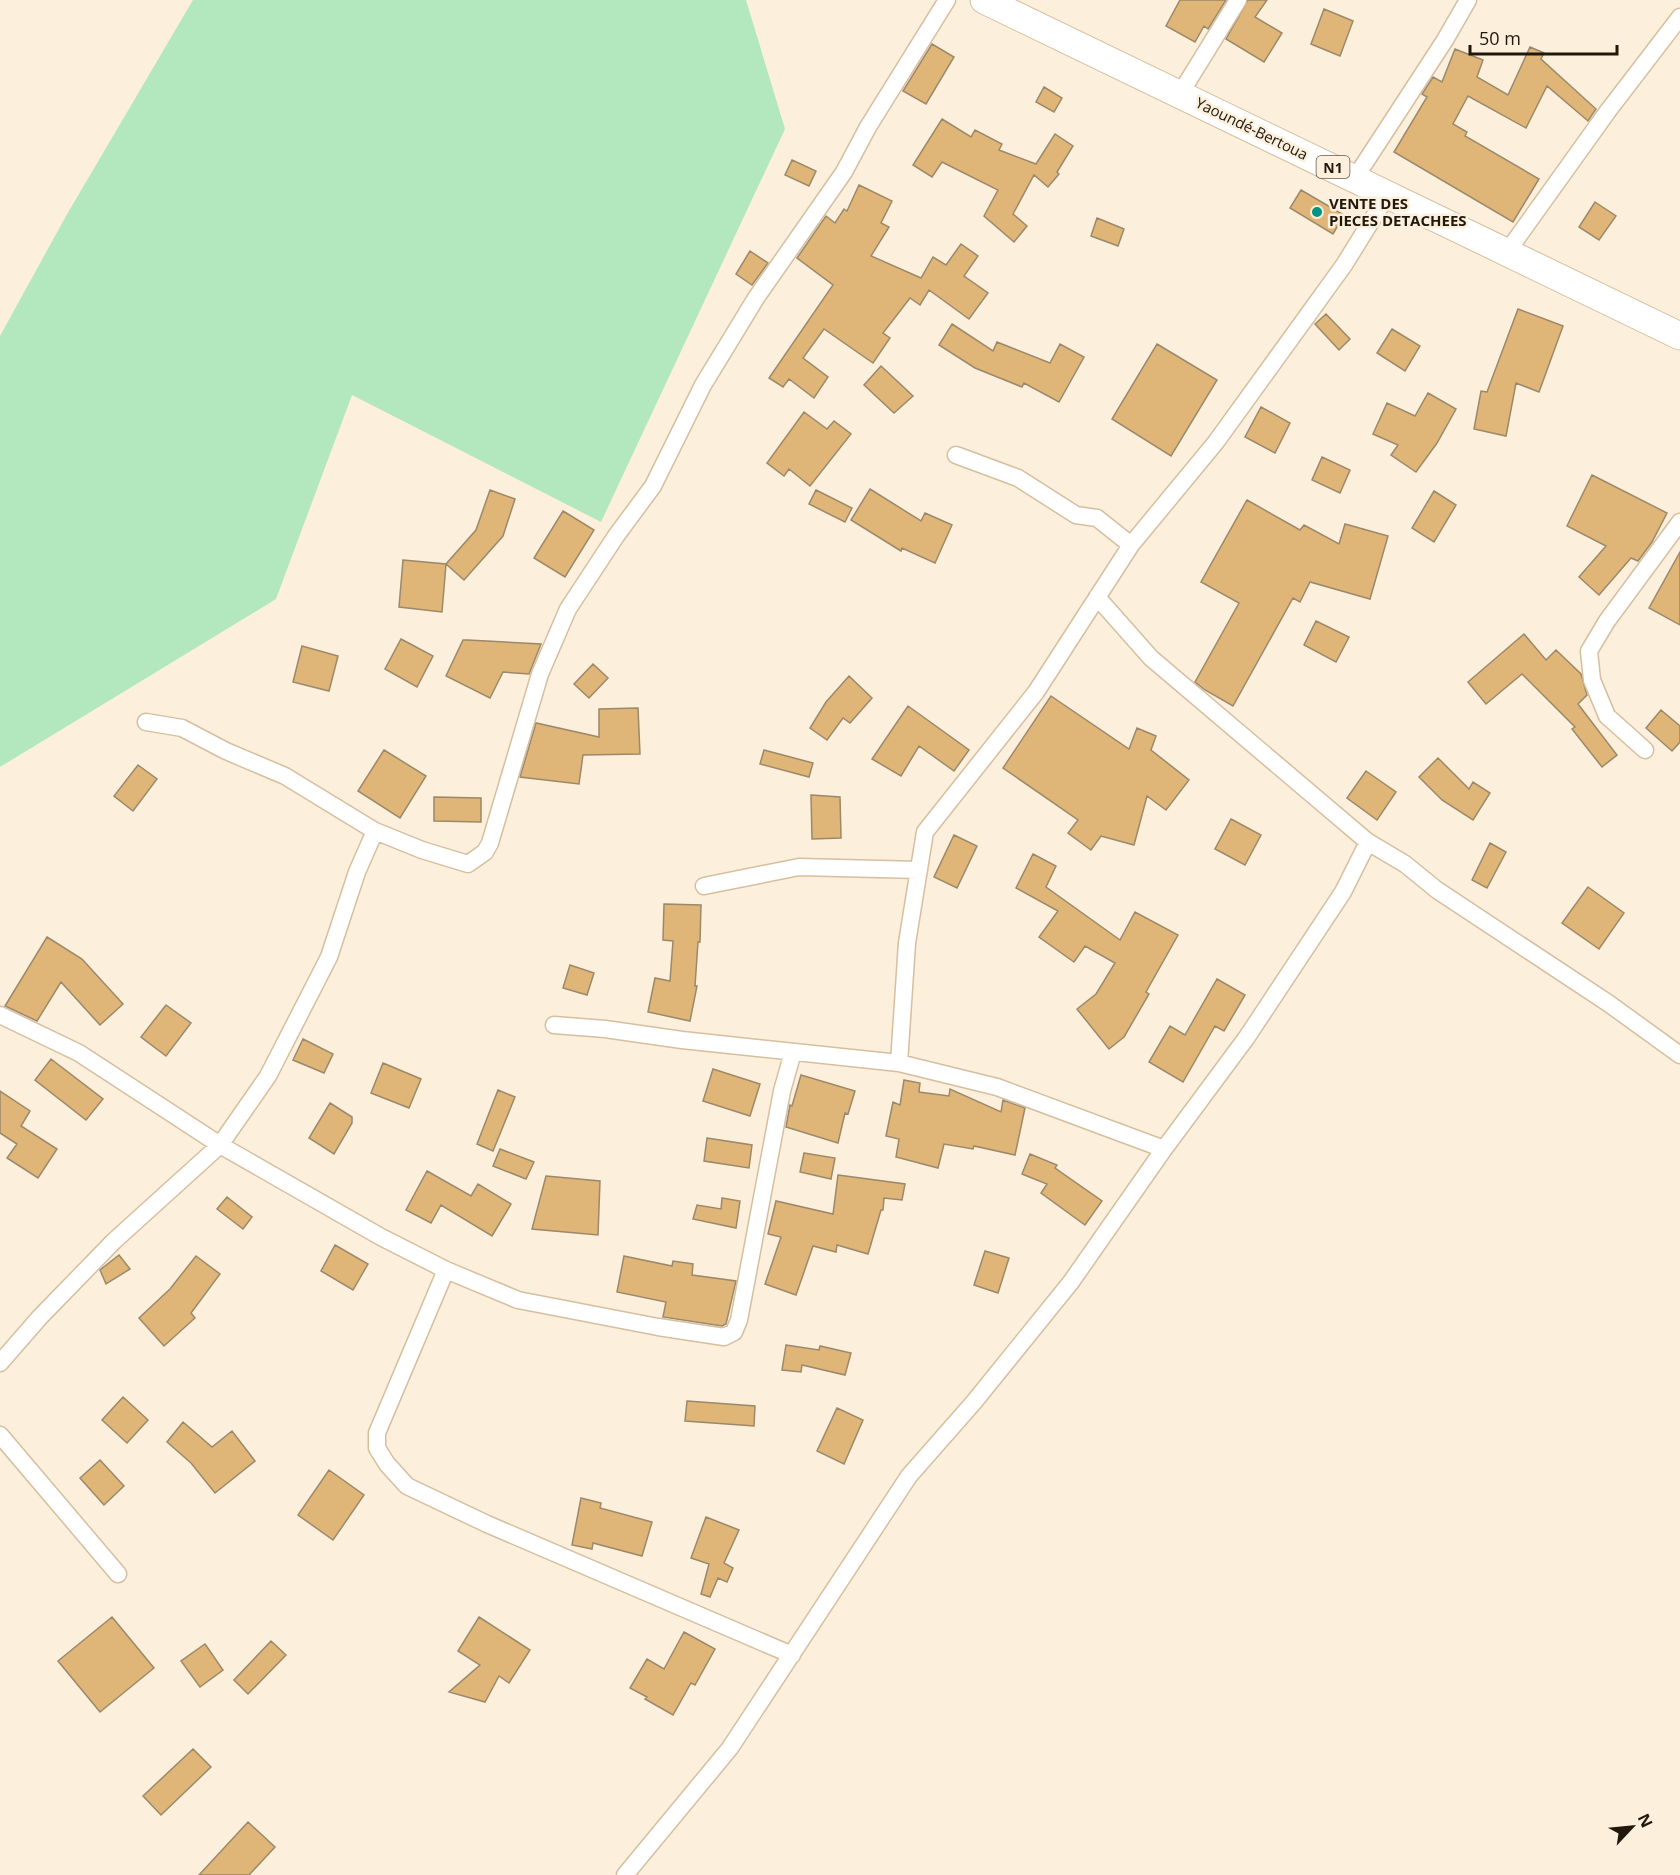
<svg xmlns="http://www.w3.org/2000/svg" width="1680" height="1875" font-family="'Open Sans',sans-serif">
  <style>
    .green { fill: #b3e8be }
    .building { fill: #dfb677; stroke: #9c886a; stroke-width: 1.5 }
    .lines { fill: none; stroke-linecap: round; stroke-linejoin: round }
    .minor-casing { stroke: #d5bf9f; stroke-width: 19 }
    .trunk-casing { stroke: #d5bf9f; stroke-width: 29 }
    .minor { stroke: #fff; stroke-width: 16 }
    .trunk { stroke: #fff; stroke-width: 27 }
    .poi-dot { fill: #009483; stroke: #fcefdb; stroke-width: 2 }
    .labels { text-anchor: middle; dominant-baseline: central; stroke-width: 5; stroke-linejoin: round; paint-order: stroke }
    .shield { fill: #fcefdb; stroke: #62584a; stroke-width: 1.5 }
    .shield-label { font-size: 14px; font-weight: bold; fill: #20180c }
    .street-label { font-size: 15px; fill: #20180c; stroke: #fcefdb }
    .poi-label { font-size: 15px; font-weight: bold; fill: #20180c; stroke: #fcefdb; text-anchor: start }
  </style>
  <rect width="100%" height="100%" fill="#fcefdb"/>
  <path class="green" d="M193,0H746L785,129L601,522L352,395L276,599L0,767V336L66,216Z"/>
  <path class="building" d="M1180,0H1226L1208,29L1204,26L1195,42L1166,26Z
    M1248,0H1267L1255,17L1282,33L1264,62L1226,39Z
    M1324,9L1353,21L1340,56L1311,44Z
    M932,44L954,57L926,104L903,91Z
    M1530,47L1544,53L1541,59L1596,109L1588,121L1547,86L1526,128L1468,96L1453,124L1467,132L1465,136L1539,179L1513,222L1394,152L1427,97L1422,94L1433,77L1442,82L1455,49L1483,60L1477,77L1508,95Z
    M1044,87L1062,98L1054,112L1036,102Z
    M942,119L971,137L975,130L1002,144L999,150L1036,164L1055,134L1073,146L1057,172L1059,174L1048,187L1034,175L1013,214L1027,226L1014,242L984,216L998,190L942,162L932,177L913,165Z
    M792,160L816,171L809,186L785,175Z
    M859,185L892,201L881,223L889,227L871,256L921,278L933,257L946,265L961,244L978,256L964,276L988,293L969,319L929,290L920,305L910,298L883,333L890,338L873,363L824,329L803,358L828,377L814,398L789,379L783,387L769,378L833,285L797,258L826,216L835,223L844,209L847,211Z
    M1301,190L1344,215L1333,234L1290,208Z
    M1595,202L1616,216L1599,240L1579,227Z
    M1097,218L1124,229L1118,246L1091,236Z
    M750,251L768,263L752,285L736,274Z
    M1518,309L1563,326L1539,392L1516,383L1506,436L1474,429L1481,391L1487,392Z
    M1326,314L1350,339L1339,350L1315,324Z
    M952,324L993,351L997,342L1050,363L1060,344L1084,357L1059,402L1024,383L1022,387L975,368L939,345Z
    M1392,329L1420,346L1405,371L1377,353Z
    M1157,344L1217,380L1171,456L1112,419Z
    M881,366L913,396L894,413L864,385Z
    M1428,393L1456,409L1437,443L1416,472L1391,455L1398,445L1373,434L1387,403L1415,416Z
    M1261,407L1290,423L1275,453L1245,437Z
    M804,412L827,429L834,421L851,434L810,486L789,469L784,476L767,463Z
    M1322,457L1350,470L1340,493L1312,480Z
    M1592,475L1667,513L1652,542L1638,561L1631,558L1599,595L1579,577L1606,546L1567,526Z
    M870,489L921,521L925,513L952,525L935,563L902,548L901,551L851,520Z
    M490,490L515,499L503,536L464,580L446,564L476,530Z
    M816,490L852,508L845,522L809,504Z
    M1434,491L1456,505L1434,542L1412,528Z
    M1247,500L1300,530L1304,525L1339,544L1345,524L1388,536L1370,599L1310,582L1300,602L1293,598L1233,706L1205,690L1195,682L1239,603L1201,582Z
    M563,511L594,530L565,577L534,558Z
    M1680,552V625L1649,608Z
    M403,560L446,564L442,612L399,607Z
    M1316,621L1349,637L1336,662L1304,645Z
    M1524,634L1546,660L1556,650L1581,674L1587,695L1578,704L1617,755L1602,767L1572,729L1575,727L1522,674L1486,704L1468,682Z
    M401,639L433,656L417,687L385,669Z
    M463,640H468L541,644L529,674L503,672L490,698L446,676Z
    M302,646L338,656L329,691L293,682Z
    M593,664L608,678L589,698L574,684Z
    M849,676L872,698L850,723L843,718L827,740L810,728L826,702Z
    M1051,696L1129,749L1137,728L1156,736L1151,750L1189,780L1166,810L1147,796L1134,845L1101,836L1091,850L1068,833L1078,820L1003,768Z
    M908,706L969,750L954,771L919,746L901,776L872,759Z
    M638,708L640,754L583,755L579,784L520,777L536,723L599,737V709Z
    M1661,710L1680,726V742L1672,751L1646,728Z
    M384,750L426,776L400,818L358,791Z
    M764,750L813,763L809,777L760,764Z
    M1438,758L1469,789L1473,782L1490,793L1473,820L1442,800L1419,777Z
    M138,765L157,779L133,811L114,796Z
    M1366,771L1396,792L1377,820L1347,798Z
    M811,795L840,797L841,838L812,839Z
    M434,797L481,798V822L434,821Z
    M1231,819L1261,835L1245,865L1215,849Z
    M954,835L977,846L957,888L934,877Z
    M1490,843L1506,852L1487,888L1472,880Z
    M1033,854L1056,866L1046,887L1120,940L1135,912L1178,935L1146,992L1149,994L1124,1037L1109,1049L1077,1009L1096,994L1115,963L1085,946L1074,962L1039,937L1058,911L1016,888Z
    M1588,887L1624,913L1599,949L1562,923Z
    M664,904L701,905L700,942H698L695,986H697L690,1021L648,1012L655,978L670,981L673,941L663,940Z
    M47,937L82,959L123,1004L100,1025L61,982L37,1021L5,1006Z
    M570,965L594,973L587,995L563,988Z
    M1217,979L1245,995L1224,1031L1215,1026L1183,1082L1149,1062L1170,1026L1185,1035Z
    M166,1005L191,1023L166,1056L141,1037Z
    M303,1039L333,1054L324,1073L293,1060Z
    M51,1059L103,1099L86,1120L35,1080Z
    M383,1063L421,1079L409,1108L371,1093Z
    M713,1069L760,1084L750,1116L703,1101Z
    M801,1075L855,1091L848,1114L845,1113L838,1143L786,1127L790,1105L792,1106Z
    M904,1080L920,1083L919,1092L949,1096L950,1089L1001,1112L1003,1100L1025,1108L1015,1155L974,1146L973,1149L944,1144L938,1168L896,1157L899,1139L886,1136L893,1102L900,1105Z
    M498,1090L515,1097L493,1151L477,1144Z
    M0,1091L30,1111L21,1126L57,1149L38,1178L7,1158L17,1144L0,1133Z
    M330,1103L352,1117V1123L334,1154L309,1138Z
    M707,1138L752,1145L749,1168L704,1161Z
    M500,1149L534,1162L526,1179L493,1166Z
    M804,1153L835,1158L831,1179L800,1172Z
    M1030,1154L1057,1165L1055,1168L1102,1201L1085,1225L1041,1193L1047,1184L1022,1174Z
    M427,1171L471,1196L478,1184L511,1204L492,1236L441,1205L431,1223L406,1210Z
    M838,1175L905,1184L902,1200L884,1198L883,1210H881L868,1254L837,1245L836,1252L813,1246L796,1295L765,1284L781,1237L768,1234L776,1201L833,1214Z
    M546,1176L600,1181L598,1235L532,1229Z
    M227,1197L252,1217L243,1229L217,1209Z
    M722,1198L740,1201L736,1228L693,1219L697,1205L721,1209Z
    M335,1245L368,1264L353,1290L321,1271Z
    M985,1251L1009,1258L998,1293L974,1285Z
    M119,1255L130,1269L106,1284L100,1270Z
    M196,1256L220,1274L191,1313L195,1318L164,1346L139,1318L170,1289Z
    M624,1256L672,1266L673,1261L693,1264L692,1275L736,1281L726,1324L722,1326L663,1317L666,1302L617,1292Z
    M786,1345L819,1350L820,1346L851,1353L845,1375L802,1365L801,1372L782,1370Z
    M123,1397L148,1420L127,1443L102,1420Z
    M687,1401L755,1406L754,1426L685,1421Z
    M837,1408L863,1420L844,1464L817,1451Z
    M183,1422L212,1447L232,1431L255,1461L215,1493L191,1463L167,1442Z
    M100,1460L124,1486L104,1505L80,1478Z
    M329,1470L364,1495L333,1540L298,1515Z
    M581,1498L601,1503L600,1508L652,1522L642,1556L593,1543L592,1549L572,1545Z
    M706,1517L739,1530L724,1563L733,1568L727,1582L718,1578L710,1597L701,1594L709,1564L691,1558Z
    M112,1617L154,1668L100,1712L58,1661Z
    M479,1617L530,1650L509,1683L499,1676L485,1702L449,1692L480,1665L458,1651Z
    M684,1632L715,1649L695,1685L691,1683L673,1715L645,1699L647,1697L630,1688L647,1659L664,1669Z
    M271,1641L286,1655L248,1694L234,1680Z
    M205,1644L223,1670L200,1687L181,1661Z
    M193,1749L211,1767L161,1815L143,1796Z
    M248,1822L275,1847L249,1875H199Z"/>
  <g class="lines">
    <g class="minor-casing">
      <path id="minor" d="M1180,94L1238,0
        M1355,178L1445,40L1468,0
        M1507,252L1608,111L1680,17
        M956,455L1018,478L1076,515L1097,518L1131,545
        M146,722L182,728L226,751L285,776L375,831L422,850L468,864L485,852L490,843L540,674L568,609L616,536L653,486L703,385L756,298L844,172L868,127L947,0
        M1645,750L1607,716L1592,680L1589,651L1607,621L1680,522
        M1368,842L1405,864L1437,890L1608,1003L1680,1055
        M704,886L799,867L919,870
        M0,1015L79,1053L220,1145L381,1237L446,1270L518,1300L658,1327L724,1337L734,1332L739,1320L782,1091L793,1052
        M554,1025L605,1029L682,1040L899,1063L997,1087L1164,1149
        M899,1063L907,943L925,832L1036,692L1131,545L1216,442L1344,265L1388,194
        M446,1270L377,1433V1448L387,1464L407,1486L487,1524L792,1655
        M0,1363L40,1317L114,1241L220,1145L268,1076L329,957L357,872L375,831
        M0,1435L118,1574
        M625,1875L730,1748L909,1476L974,1402L1071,1282L1164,1149L1247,1037L1343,892L1368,842L1151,658L1097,597"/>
    </g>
    <g class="trunk-casing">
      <path id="trunk" d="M984,0L1680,336"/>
    </g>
    <use href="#minor" class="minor"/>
    <use href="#trunk" class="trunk"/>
  </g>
  <circle class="poi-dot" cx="1317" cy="212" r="6"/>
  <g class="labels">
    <rect class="shield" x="1316.5" y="156" width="33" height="22" rx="4.5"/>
    <g class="shield-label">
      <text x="1333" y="167">N1</text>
    </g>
    <g class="street-label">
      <text transform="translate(1252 128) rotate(26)">Yaoundé-Bertoua</text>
    </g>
    <g class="poi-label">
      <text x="1329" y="203">VENTE DES<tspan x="1329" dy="17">PIECES DETACHEES</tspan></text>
    </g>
  </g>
  <g transform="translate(1632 1827) rotate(64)" stroke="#fcefdb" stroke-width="4.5" paint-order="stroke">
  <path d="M0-4.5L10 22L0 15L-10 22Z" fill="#20180c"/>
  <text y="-9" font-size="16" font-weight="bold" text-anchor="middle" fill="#20180c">N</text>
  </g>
  <path d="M1470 45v9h147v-9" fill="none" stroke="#20180c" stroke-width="3"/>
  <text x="1479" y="45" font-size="18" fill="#20180c" stroke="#fcefdb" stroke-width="4.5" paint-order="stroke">50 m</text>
</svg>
